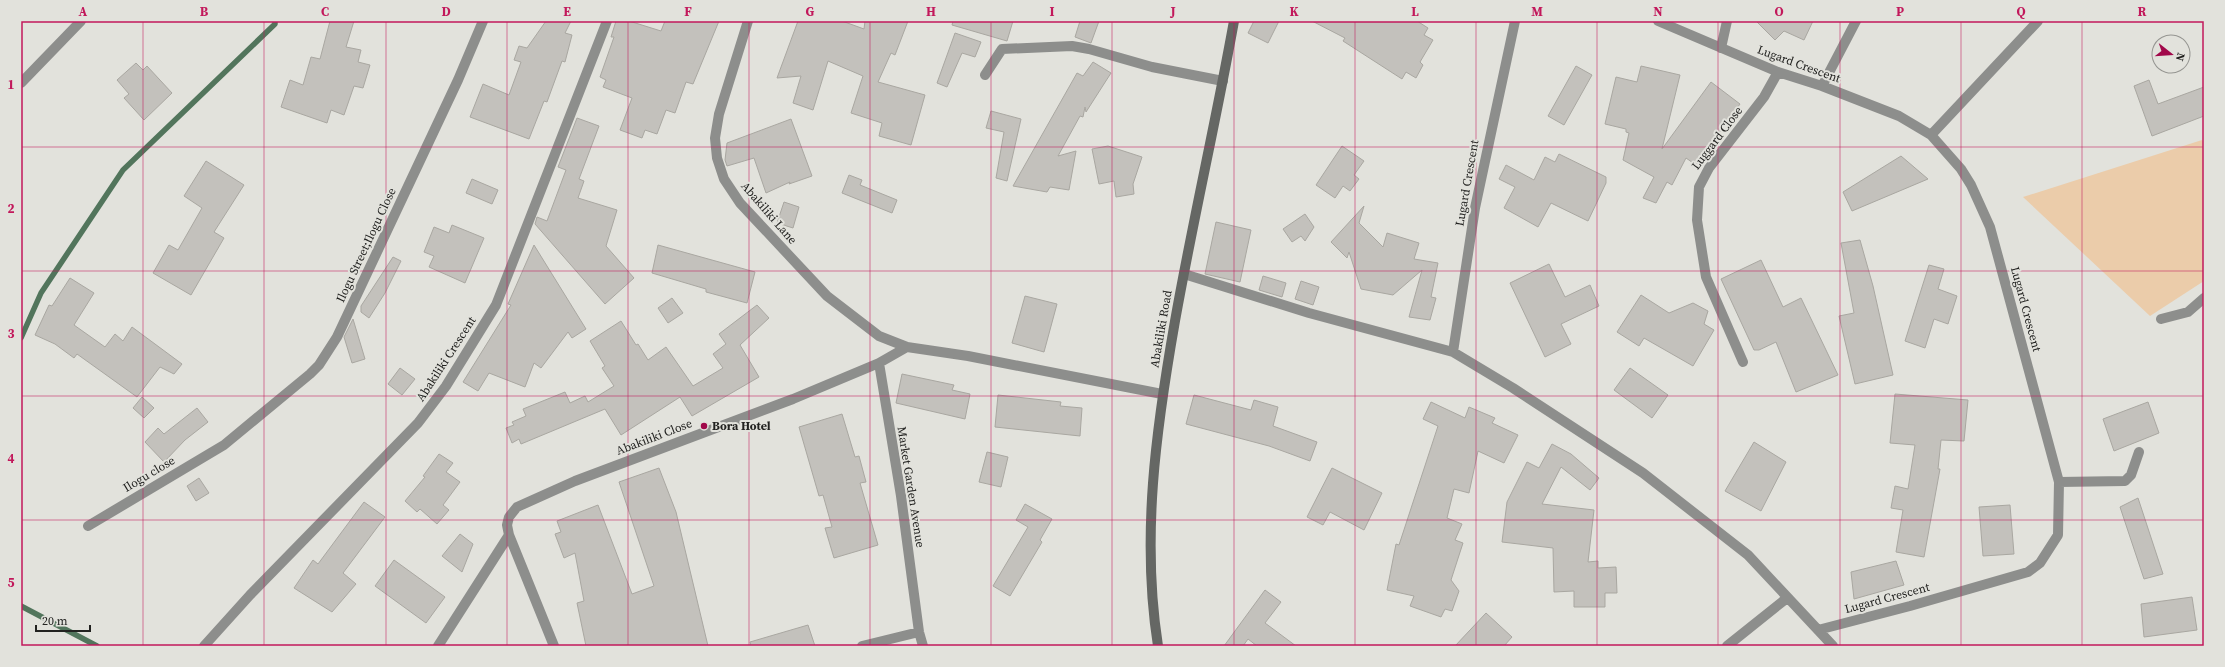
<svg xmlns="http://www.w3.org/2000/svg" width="2225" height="667" font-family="'Source Serif 4',serif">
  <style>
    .green { fill: #ebccaa }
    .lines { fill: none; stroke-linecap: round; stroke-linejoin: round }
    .stream { stroke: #52755c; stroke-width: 5.5 }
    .building { fill: #c3c1bc; stroke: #a9a7a1 }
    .street { stroke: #8d8e8c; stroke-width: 10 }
    .secondary { stroke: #656764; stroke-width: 10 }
    .grid { fill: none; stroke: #c2185b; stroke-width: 1; stroke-opacity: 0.55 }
    .poi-dot { fill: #a1084a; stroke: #e2e2dc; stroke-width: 1.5 }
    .labels { text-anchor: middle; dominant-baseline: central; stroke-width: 4; stroke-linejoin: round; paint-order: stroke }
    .street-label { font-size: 12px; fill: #222220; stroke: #e2e2dc }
    .poi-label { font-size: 12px; font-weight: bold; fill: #222220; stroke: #e2e2dc; text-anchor: start }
    .neatline { fill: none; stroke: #c2185b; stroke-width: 1.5 }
    .grid-label { font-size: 13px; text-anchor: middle; font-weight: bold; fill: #c2185b }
  </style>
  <rect width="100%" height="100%" fill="#e2e2dc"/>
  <path class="green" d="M2202,140L2204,143V281L2150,316L2023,197Z"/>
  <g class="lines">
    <path class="stream" d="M21,338L41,293L123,170L275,24V21
      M21,606L97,646"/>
  </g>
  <path class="building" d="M330,21H354L346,47L361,50L358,62L370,65L363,88L354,86L344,115L331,110L327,123L281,107L290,80L303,85L311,57L320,59Z
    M546,21H571L565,33L572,35L565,62L562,61L547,102L544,101L529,139L470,117L483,84L509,95L521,62L514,60L519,46L527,48Z
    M616,21H629L661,31L665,21H719L693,84L686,82L675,113L666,110L657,134L645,130L642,138L620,130L632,98L603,87L606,80L600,77L614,37H611Z
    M798,21H842L864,29L865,21H908L895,55L891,53L878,82L925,95L911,145L879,136L882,123L851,113L863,76L828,61L813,110L793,103L801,76L777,78Z
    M953,21H1013L1007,41L952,25Z
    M1080,21H1099L1091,43L1075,37Z
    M1254,21H1279L1268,43L1248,33Z
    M1312,21H1417L1428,28L1424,35L1433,40L1420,62L1423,65L1416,78L1406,72L1402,79L1343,41L1345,38Z
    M1756,21H1813L1804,40L1784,31L1775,40Z
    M955,33L981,42L975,57L962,53L947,87L937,83Z
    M1093,62L1111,73L1086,112L1085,107L1083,117L1080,116L1058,156L1076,151L1069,190L1050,187L1047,192L1013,186L1077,73L1083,76Z
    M136,63L143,70L147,66L172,93L144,120L124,98L129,94L117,80Z
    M1576,66L1592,75L1564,125L1548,116Z
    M1641,66L1680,75L1662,149L1711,82L1740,104L1696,165L1686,158L1672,185L1667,182L1656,203L1643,198L1654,177L1623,160L1629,133L1626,132V129L1605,124L1616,77L1637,82Z
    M2149,80L2158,104L2204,87V116L2152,136L2134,86Z
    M991,111L1021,119L1007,181L996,178L1004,132L986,128Z
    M577,118L599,126L579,179L584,181L578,198L617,210L606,246L634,278L605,304L535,224L537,217L547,221L566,170L558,167Z
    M791,119L812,176L789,184L790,182L766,193L754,158L727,166L725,160L727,143Z
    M1108,146L1142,157L1133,184L1134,194L1116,197L1114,181L1099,184L1092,149Z
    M1342,146L1364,161L1354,175L1359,179L1350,191L1343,186L1335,198L1316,185Z
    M1559,154L1606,177V183L1588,221L1551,203L1538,227L1504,208L1515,187L1499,179L1506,165L1534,180L1545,157L1555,162Z
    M1901,156L1928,179L1852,211L1843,192Z
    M206,161L244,185L214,232L224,238L191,295L153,273L169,245L178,250L202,208L184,196Z
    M849,175L862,180L860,185L897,200L892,213L842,193Z
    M472,179L498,190L492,204L466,193Z
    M784,202L799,207L793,228L777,223Z
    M1364,206L1359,223L1383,247L1387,233L1419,243L1414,259L1438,263L1431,297L1436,298L1430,320L1409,317L1422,270L1393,295L1361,289L1349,252L1347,258L1331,242Z
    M1305,214L1314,227L1305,241L1301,236L1292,242L1283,229Z
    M1216,222L1251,230L1240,282L1205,274Z
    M452,225L484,238L465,283L429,267L434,256L424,252L434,227L449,233Z
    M1860,240L1873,286L1893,375L1855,384L1839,316L1854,313L1841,243Z
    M534,245L586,329L572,338L568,332L541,368L534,363L525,387L489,373L478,391L463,382L511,305L508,304Z
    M658,245L755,272L747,303L706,292V289L652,273Z
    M393,257L401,261L385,293L369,318L361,312V306Z
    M1761,260L1783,307L1801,298L1838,375L1796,392L1776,342L1759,350H1754L1721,279Z
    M1549,264L1565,297L1590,285L1599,306L1561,324L1571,344L1545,357L1510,283Z
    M1929,265L1944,269L1938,289L1957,296L1948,324L1934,319L1925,348L1905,341Z
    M1263,276L1286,283L1282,297L1259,290Z
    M70,278L94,293L74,325L105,347L115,334L123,341L132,327L182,364L174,374L160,367L137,397L77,354L74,358L55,344L35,335L49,305L52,306Z
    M1301,281L1319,287L1313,305L1295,299Z
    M1641,295L1669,313L1693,303L1708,311L1704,324L1714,330L1693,366L1644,338L1639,346L1617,332Z
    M1025,296L1057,304L1044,352L1012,343Z
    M672,298L683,313L668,323L658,308Z
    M757,305L769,318L740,345L759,377L692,416L680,397L621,435L605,409L521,444L519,439L512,443L506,428L514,425L512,422L526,416L523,409L565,392L570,403L585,396L588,402L614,386L602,368L605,366L590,341L621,321L636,345L638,344L648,360L666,347L693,386L723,368L713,354L726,344L719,334Z
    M353,319L365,359L352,363L344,337Z
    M400,368L415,379L402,395L388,384Z
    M1630,368L1668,395L1652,418L1614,390Z
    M902,374L954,385L952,390L970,394L965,419L896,403Z
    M1895,394L1968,400L1964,441L1941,440L1938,469H1940L1924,557L1896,552L1903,510L1891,508L1895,486L1908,489L1915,445L1890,443Z
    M998,395L1061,402L1060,406L1082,408L1080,436L995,427Z
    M1194,395L1251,410L1254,400L1278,407L1273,426L1317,442L1310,461L1269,446L1186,424Z
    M142,397L154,408L144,418L133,408Z
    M1431,402L1465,418L1469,407L1495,418L1492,423L1518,435L1504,463L1478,451L1469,493L1454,489L1447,518L1462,524L1455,540L1463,543L1451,580L1459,591L1452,611L1445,609L1441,617L1410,606L1414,596L1387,590L1396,544L1399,545L1438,426L1423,419Z
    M2148,402L2159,433L2114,451L2103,419Z
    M197,408L208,422L185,440L164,462L145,442L158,428L164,434Z
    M842,414L855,457L859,456L866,482L860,483L878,545L834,558L825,528L832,527L823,495L819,496L799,427Z
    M1754,442L1786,462L1761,511L1725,491Z
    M1552,444L1571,454L1599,478L1590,490L1561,467L1542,504L1594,510L1588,562L1598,561V568L1616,567L1617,593H1605V607H1574V591L1554,592L1553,548L1502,542L1507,502L1527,462L1539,468Z
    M987,452L1008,457L1001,487L979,482Z
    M439,454L453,463L446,472L460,482L443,505L449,510L437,524L420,509L417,512L405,501L425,477L423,476Z
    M659,468L676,512L708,646H586L577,603L584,601L575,553L564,558L555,534L561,532L557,521L598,505L632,594L654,586L619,482Z
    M1332,468L1382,493L1364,530L1330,512L1323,525L1307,517Z
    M199,478L209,493L196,501L187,486Z
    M2138,498L2163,574L2144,579L2120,507Z
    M364,502L385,517L343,573L356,584L332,612L294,588L313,560L318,564Z
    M1025,504L1052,519L1040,540L1042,542L1010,596L993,586L1028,527L1016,520Z
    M2010,505L2014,554L1983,556L1979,507Z
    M460,534L473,544L462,572L442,556Z
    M394,560L445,597L426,623L375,586Z
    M1896,561L1904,585L1854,599L1851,572Z
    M1265,590L1281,602L1265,623L1296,646H1257L1248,639L1243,646H1224Z
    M2192,597L2197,630L2144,637L2141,604Z
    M1486,613L1512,637L1504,646H1455Z
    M808,625L815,646H751L750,642Z"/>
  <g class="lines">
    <path class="street" d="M748,21L719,114L715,138L717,158L724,179L740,203L827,296L879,336L907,347L968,356L1162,394
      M1658,21L1778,72L1822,86L1899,116L1931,135L1961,169L1971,185L1990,227L2059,482L2058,535L2040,563L2028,572L1910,606L1818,630
      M1721,48L1727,21
      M985,75L1002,49L1072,46L1089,49L1152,67L1223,81
      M21,83L81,21
      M1822,86L1856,21
      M1931,135L2038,21
      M1184,274L1309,313L1453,352L1513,388L1643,473L1748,555L1833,646
      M2161,319L2188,312L2204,298
      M907,347L879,363L901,496L919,632L923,646
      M1453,352L1475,208L1515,21
      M1743,362L1706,277L1697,220L1699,187L1709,168L1764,97L1778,72
      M2059,482L2125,481L2131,475L2139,452
      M88,526L224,445L310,374L319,365L337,337L458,80L483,21
      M204,646L250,595L418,423L446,386L496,305L607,21
      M438,646L509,535
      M554,646L509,535L507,525L509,517L517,507L575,481L793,399L879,363
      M862,646L919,632
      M1727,646L1787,598"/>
    <path class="secondary" d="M1158,646C1141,537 1156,429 1175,321C1193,220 1216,121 1234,21"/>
  </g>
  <path class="grid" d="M143,21V646M264,21V646M386,21V646M507,21V646M628,21V646M749,21V646M870,21V646M991,21V646M1112,21V646M1234,21V646M1355,21V646M1476,21V646M1597,21V646M1718,21V646M1840,21V646M1961,21V646M2082,21V646M21,147H2204M21,271H2204M21,396H2204M21,520H2204"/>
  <circle class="poi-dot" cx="704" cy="426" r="4"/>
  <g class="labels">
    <g class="street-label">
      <text transform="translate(1799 64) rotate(20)">Lugard Crescent</text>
      <text transform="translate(1717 138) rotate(-53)">Luggard Close</text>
      <text transform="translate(1467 183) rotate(-80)">Lugard Crescent</text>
      <text transform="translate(769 213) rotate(49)">Abakiliki Lane</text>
      <text transform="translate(366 245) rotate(-65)">Ilogu Street;Ilogu Close</text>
      <text transform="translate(2026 309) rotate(75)">Lugard Crescent</text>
      <text transform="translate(1161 329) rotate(-80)">Abakiliki Road</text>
      <text transform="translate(446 359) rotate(-57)">Abakiliki Crescent</text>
      <text transform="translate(654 437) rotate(-21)">Abakiliki Close</text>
      <text transform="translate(149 474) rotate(-31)">Ilogu close</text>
      <text transform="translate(911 487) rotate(81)">Market Garden Avenue</text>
      <text transform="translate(1887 598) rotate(-15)">Lugard Crescent</text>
    </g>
    <g class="poi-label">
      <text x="712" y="426">Bora Hotel</text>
    </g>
  </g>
  <rect width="2225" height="667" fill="none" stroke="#e2e2dc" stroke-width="44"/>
  <g transform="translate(2171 54) rotate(107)"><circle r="19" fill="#e2e2dc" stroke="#959591"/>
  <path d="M0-3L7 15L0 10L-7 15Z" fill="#a1084a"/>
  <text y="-6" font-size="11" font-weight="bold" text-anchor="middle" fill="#222220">N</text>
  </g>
  <path d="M36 625v6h54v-6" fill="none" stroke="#222220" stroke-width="2"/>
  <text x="42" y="625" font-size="12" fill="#222220" stroke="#e2e2dc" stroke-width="3" paint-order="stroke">20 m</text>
  <rect x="22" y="22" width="2181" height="623" class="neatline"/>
  <g class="grid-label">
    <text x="83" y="16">A</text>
    <text x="204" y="16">B</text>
    <text x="325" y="16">C</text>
    <text x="446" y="16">D</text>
    <text x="567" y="16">E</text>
    <text x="688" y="16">F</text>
    <text x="810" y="16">G</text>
    <text x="931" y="16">H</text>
    <text x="1052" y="16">I</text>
    <text x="1173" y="16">J</text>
    <text x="1294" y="16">K</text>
    <text x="1415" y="16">L</text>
    <text x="1537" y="16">M</text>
    <text x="1658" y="16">N</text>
    <text x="1779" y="16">O</text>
    <text x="1900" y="16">P</text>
    <text x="2021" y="16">Q</text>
    <text x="2142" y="16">R</text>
    <text x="11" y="89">1</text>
    <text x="11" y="213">2</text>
    <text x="11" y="338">3</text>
    <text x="11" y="463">4</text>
    <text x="11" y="587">5</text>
  </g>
</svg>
